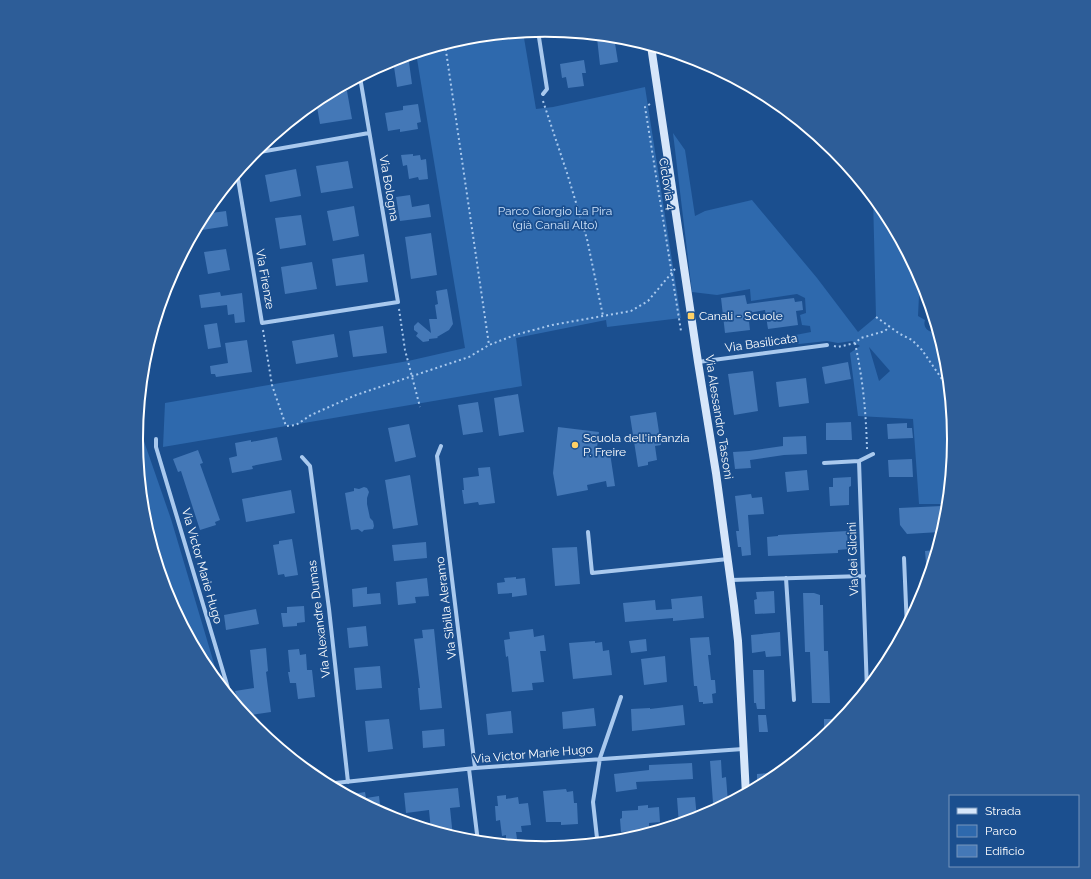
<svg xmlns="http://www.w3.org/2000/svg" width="1091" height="879" font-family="Raleway,sans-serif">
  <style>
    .green { fill: #2e69ad; fill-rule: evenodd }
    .building { fill: #4478b7 }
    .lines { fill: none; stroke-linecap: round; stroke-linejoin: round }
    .path { stroke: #a9c9ee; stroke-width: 2; stroke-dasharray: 2 3; stroke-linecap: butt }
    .street { stroke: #a9c9ee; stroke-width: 4 }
    .secondary { stroke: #d6e6fa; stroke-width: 8 }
    .poi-dot { fill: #ffd166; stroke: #1b4f8f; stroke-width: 1.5 }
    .labels { text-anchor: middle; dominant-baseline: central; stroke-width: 3.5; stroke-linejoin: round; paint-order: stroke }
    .street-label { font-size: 12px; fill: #fff; stroke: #1b4f8f }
    .park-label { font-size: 12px; fill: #cfe3fa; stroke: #1b4f8f }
    .poi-label { font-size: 12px; fill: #fff; stroke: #1b4f8f; text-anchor: start }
    .rim { fill: none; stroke: #fff; stroke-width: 2 }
  </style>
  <rect width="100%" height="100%" fill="#1b4f8f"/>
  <path class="green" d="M523,32L536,109L553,107L645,87L681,318L607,327L606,320L516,338L522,386L163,447L165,403L408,361L465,348L416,53L466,38Z
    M673,133L685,150L695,216L705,211L752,200L817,278L858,332L876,317L873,197L886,212L920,275L918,316L925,320C922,329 931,334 939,331L945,357L947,360L955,440L947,518L942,504H919L913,419L858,416L850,353L860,346L852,341L838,343L827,341L799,344L785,337L811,332L810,326L802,325L800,315L806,313L805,298L797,294L751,301L750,289L717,295L692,292ZM869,347L890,371L879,381Z
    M138,424L171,519L221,687L205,667L167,596L144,519L136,439Z"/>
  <path class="building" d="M609,36L614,37L618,62L600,65L597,38Z
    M408,55L412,84L397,87L393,60Z
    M584,60L586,73H582L584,86L568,88L566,77L562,78L560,64Z
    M347,91L352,119L320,124L316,101L328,94Z
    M418,104L421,122L417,123L418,129L400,132V129L388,131L385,113L403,110V106Z
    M413,154V156L420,155L421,160L426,159L428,179L419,180L418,177L409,179L407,165L403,166L401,155Z
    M348,161L353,188L321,193L316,166Z
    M296,169L301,196L270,202L265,175Z
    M410,195L412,207L429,204L431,217L400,221L396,197Z
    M354,206L359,236L333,241L327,211Z
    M226,211L228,226L202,230L200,221L204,214Z
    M301,215L306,245L280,249L275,218Z
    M431,233L437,275L411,279L405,237Z
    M226,249L230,270L208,274L204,252Z
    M364,254L368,282L336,286L332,259Z
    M312,262L317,289L285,294L281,267Z
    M447,289L453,324L449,330L437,337L438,338L429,339V341L423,342L416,336L418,333L414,330V326L418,322L431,333L429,319H437L435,305L438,304L436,291Z
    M220,292L221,296L242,293L245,322L235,323L234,314L228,315L227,305L201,308L199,295Z
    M745,295L747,304L794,298L795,302L802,301L803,310L796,311L798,325L768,329L765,310L748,313L750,330L725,333L721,298Z
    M217,323L221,347L208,349L204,325Z
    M383,326L387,353L353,357L349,331Z
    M334,334L338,357L296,364L292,341Z
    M247,340L252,372L216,377L215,374H211L210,366L228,363L225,343Z
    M848,362L851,379L825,384L822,367Z
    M753,371L758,411L734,415L728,374Z
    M806,378L809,403L779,407L776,382Z
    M518,394L524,432L499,436L494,398Z
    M478,402L483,432L463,435L458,405Z
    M656,412L661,445L655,446L657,460L648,462V465L638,467L630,416Z
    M851,422L852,440H826V423Z
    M907,423V428H912L913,438L888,439L887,424Z
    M409,424L416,457L395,462L388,428Z
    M558,427L599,432L596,455L610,453L615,486L607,487L606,481L587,485L588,490L557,496L553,473Z
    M806,436L807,454L784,455L750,460L751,468L735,469L733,452L749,451L783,446V437Z
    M277,437L282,460L252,466L253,469L232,473L229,458L237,456L235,443L251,440V442Z
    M198,450L203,463L200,464L220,520L215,522L216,525L200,530L181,471L178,472L173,459Z
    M912,459L913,477H889L888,460Z
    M490,467L495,503L479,505L478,502L464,504L462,490H464L463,478L479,476L478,468Z
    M807,470L809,490L787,492L785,472Z
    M410,475L418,525L393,529L385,480Z
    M851,477V486L849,487V505L830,506L829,487H833V478Z
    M364,487L367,488L369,492L367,498V504L370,518L373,521L374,526L373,529L364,530L362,532L358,529L351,530L345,493L354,491V488L359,489Z
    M291,490L295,513L246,522L242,499Z
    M751,494L752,498L762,497L764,514L748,515L751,555L742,556L741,547H738L736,531H739L735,496Z
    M942,506L943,527L940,532L907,534L900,525L899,508Z
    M847,531L848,549L838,550V553L768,556L767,537L778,536V535Z
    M292,539L298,575L285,577L284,574L278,575L273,545L279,544V541Z
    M426,542L427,558L394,561L392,545Z
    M577,547L580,584L555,586L552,548Z
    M935,550L936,556L934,563H926L925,551Z
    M516,577V579L525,578L527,595L512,597V593L498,594L497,583L505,582L504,578Z
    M427,578L429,596L415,597L416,603L398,605L396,582Z
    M367,587V594L380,593L381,604L353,607L352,589Z
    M774,591L775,613L755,614L754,600L757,599L756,592Z
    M803,593H814L820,595V605H823L824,651H828L830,703H812L810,652H805Z
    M702,596L704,618L673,621V618L625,622L623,603L655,600L656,610L672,609L671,599Z
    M304,606L305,622L297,623V626L283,627L281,613H287V607Z
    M256,609L259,624L226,630L224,615Z
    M366,626L368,646L349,648L347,628Z
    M434,629L442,708L420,710L418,688H420L414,639L423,638L422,630Z
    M533,629L534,637L544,635L546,651H540L544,682L532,683L533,690L512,692L508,656L506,657L504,640L510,639L509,632Z
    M780,632L781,656L766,657L765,651L752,653L751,635Z
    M709,637L711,655H708L711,680H715L716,693L712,694L713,703L703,704V702H699L697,686H694L690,638Z
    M646,639L647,651L631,653L629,641Z
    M595,641V643L602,642L603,651L609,650L612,675L573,679L569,643Z
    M266,648L268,671L266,672L271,712L245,716L241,711L235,691L254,688L250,650Z
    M299,649L300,655L306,654L307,670H312L315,697L298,699L296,683H290L288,672H290L288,650Z
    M665,656L667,682L644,685L641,659Z
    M380,666L382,688L356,690L354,668Z
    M753,670H764L765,709H757L756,703H754Z
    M683,705L685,725L632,731L631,709L650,708V709Z
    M594,708L596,726L563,729L562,712Z
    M511,711L513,733L488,735L486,714Z
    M758,715H766L768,732H759Z
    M389,719L393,749L368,752L365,721Z
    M824,719H843L835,729L824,738Z
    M444,729L445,746L423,748L422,731Z
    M721,760L722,778L726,777L728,802L713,803L710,761Z
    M692,763L693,779L636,782L637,789L616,792L614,774L649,770V765Z
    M782,772L773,780L757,788V774Z
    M458,788L460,807L450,808L453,837L431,831L429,810L406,813L404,793Z
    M566,789L567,792L573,791L574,803H577L578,824L561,825V822H546L543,791Z
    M365,792L366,798L379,796L381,814L346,795Z
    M506,795V799L518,797L519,804L528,803L531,825L521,826L522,832H516L517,839L506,840V835L502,836L500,820L496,821L495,806H498L497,796Z
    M695,797L697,819L679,825L677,798Z
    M648,805V808L659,807L660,822L649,823V830L621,832L620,819L622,818V811L638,810V806Z"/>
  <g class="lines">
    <path class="path" d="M445,44L489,345
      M543,101L567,173L587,239L603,316
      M650,104L645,107L681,331
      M399,309L405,350L420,407
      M876,317L900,334L912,340L922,350L950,391
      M263,330L272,385L286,426L296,425L311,415L356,395L469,357L489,345L515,335L552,325L631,311L648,301L675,269
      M855,343C863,380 866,412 867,449
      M834,346L838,347L855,343L861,338L885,331L889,327
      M945,384L947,374V359"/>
    <path class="street" d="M538,31L547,89L543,94
      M254,153L369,133
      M237,173L262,323L398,302L360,77
      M933,324V314
      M698,362L827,345
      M156,439V447L231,698
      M441,446L437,456L475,768
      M302,457L310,466L329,609L348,782
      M859,461L873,454
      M824,463L859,461L867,691
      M588,532L592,573L728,559
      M904,558L907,628
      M786,578L794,700
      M731,580L864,576
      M469,769L478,842
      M326,784L475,768L743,749
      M597,838L593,802L600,758L621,697"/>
    <path class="secondary" d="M651,46L698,362L716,473L734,606L738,641L746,795"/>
  </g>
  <g class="poi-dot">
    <rect x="687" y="312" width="8" height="8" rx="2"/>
    <circle cx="575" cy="445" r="4"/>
  </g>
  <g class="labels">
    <g class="street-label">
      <text transform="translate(667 184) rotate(81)">Ciclovia 4</text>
      <text transform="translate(389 188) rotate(80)">Via Bologna</text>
      <text transform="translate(265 279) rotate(80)">Via Firenze</text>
      <text transform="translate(761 343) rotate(-8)">Via Basilicata</text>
      <text transform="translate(719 417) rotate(81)">Via Alessandro Tassoni</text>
      <text transform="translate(853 559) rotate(-92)">Via dei Glicini</text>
      <text transform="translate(202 566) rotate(74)">Via Victor Marie Hugo</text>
      <text transform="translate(446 608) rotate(-97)">Via Sibilla Aleramo</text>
      <text transform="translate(319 619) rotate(-97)">Via Alexandre Dumas</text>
      <text transform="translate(533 754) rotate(-5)">Via Victor Marie Hugo</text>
    </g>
    <g class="park-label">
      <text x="555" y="211">Parco Giorgio La Pira<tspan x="555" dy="14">(già Canali Alto)</tspan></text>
    </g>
    <g class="poi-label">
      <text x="699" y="316">Canali - Scuole</text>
      <text x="583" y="438">Scuola dell'infanzia<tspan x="583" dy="14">P. Freire</tspan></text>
    </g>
  </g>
  <path d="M0 0H1091V879H0ZM143 439a402 402 0 1 1 804 0a402 402 0 1 1-804 0Z" fill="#2d5d98" fill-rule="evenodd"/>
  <path class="rim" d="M143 439a402 402 0 1 1 804 0a402 402 0 1 1-804 0Z"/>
  <rect x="949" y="795" width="130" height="72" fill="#1b4f8f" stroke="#7695bc"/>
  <rect x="957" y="808" width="20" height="6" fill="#d6e6fa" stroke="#7695bc"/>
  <text x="985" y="815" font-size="12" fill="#ffffff">Strada</text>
  <rect x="957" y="825" width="20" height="12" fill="#2e69ad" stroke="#7695bc"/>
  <text x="985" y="835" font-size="12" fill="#ffffff">Parco</text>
  <rect x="957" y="845" width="20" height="12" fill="#4478b7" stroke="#7695bc"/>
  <text x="985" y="855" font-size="12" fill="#ffffff">Edificio</text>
</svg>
